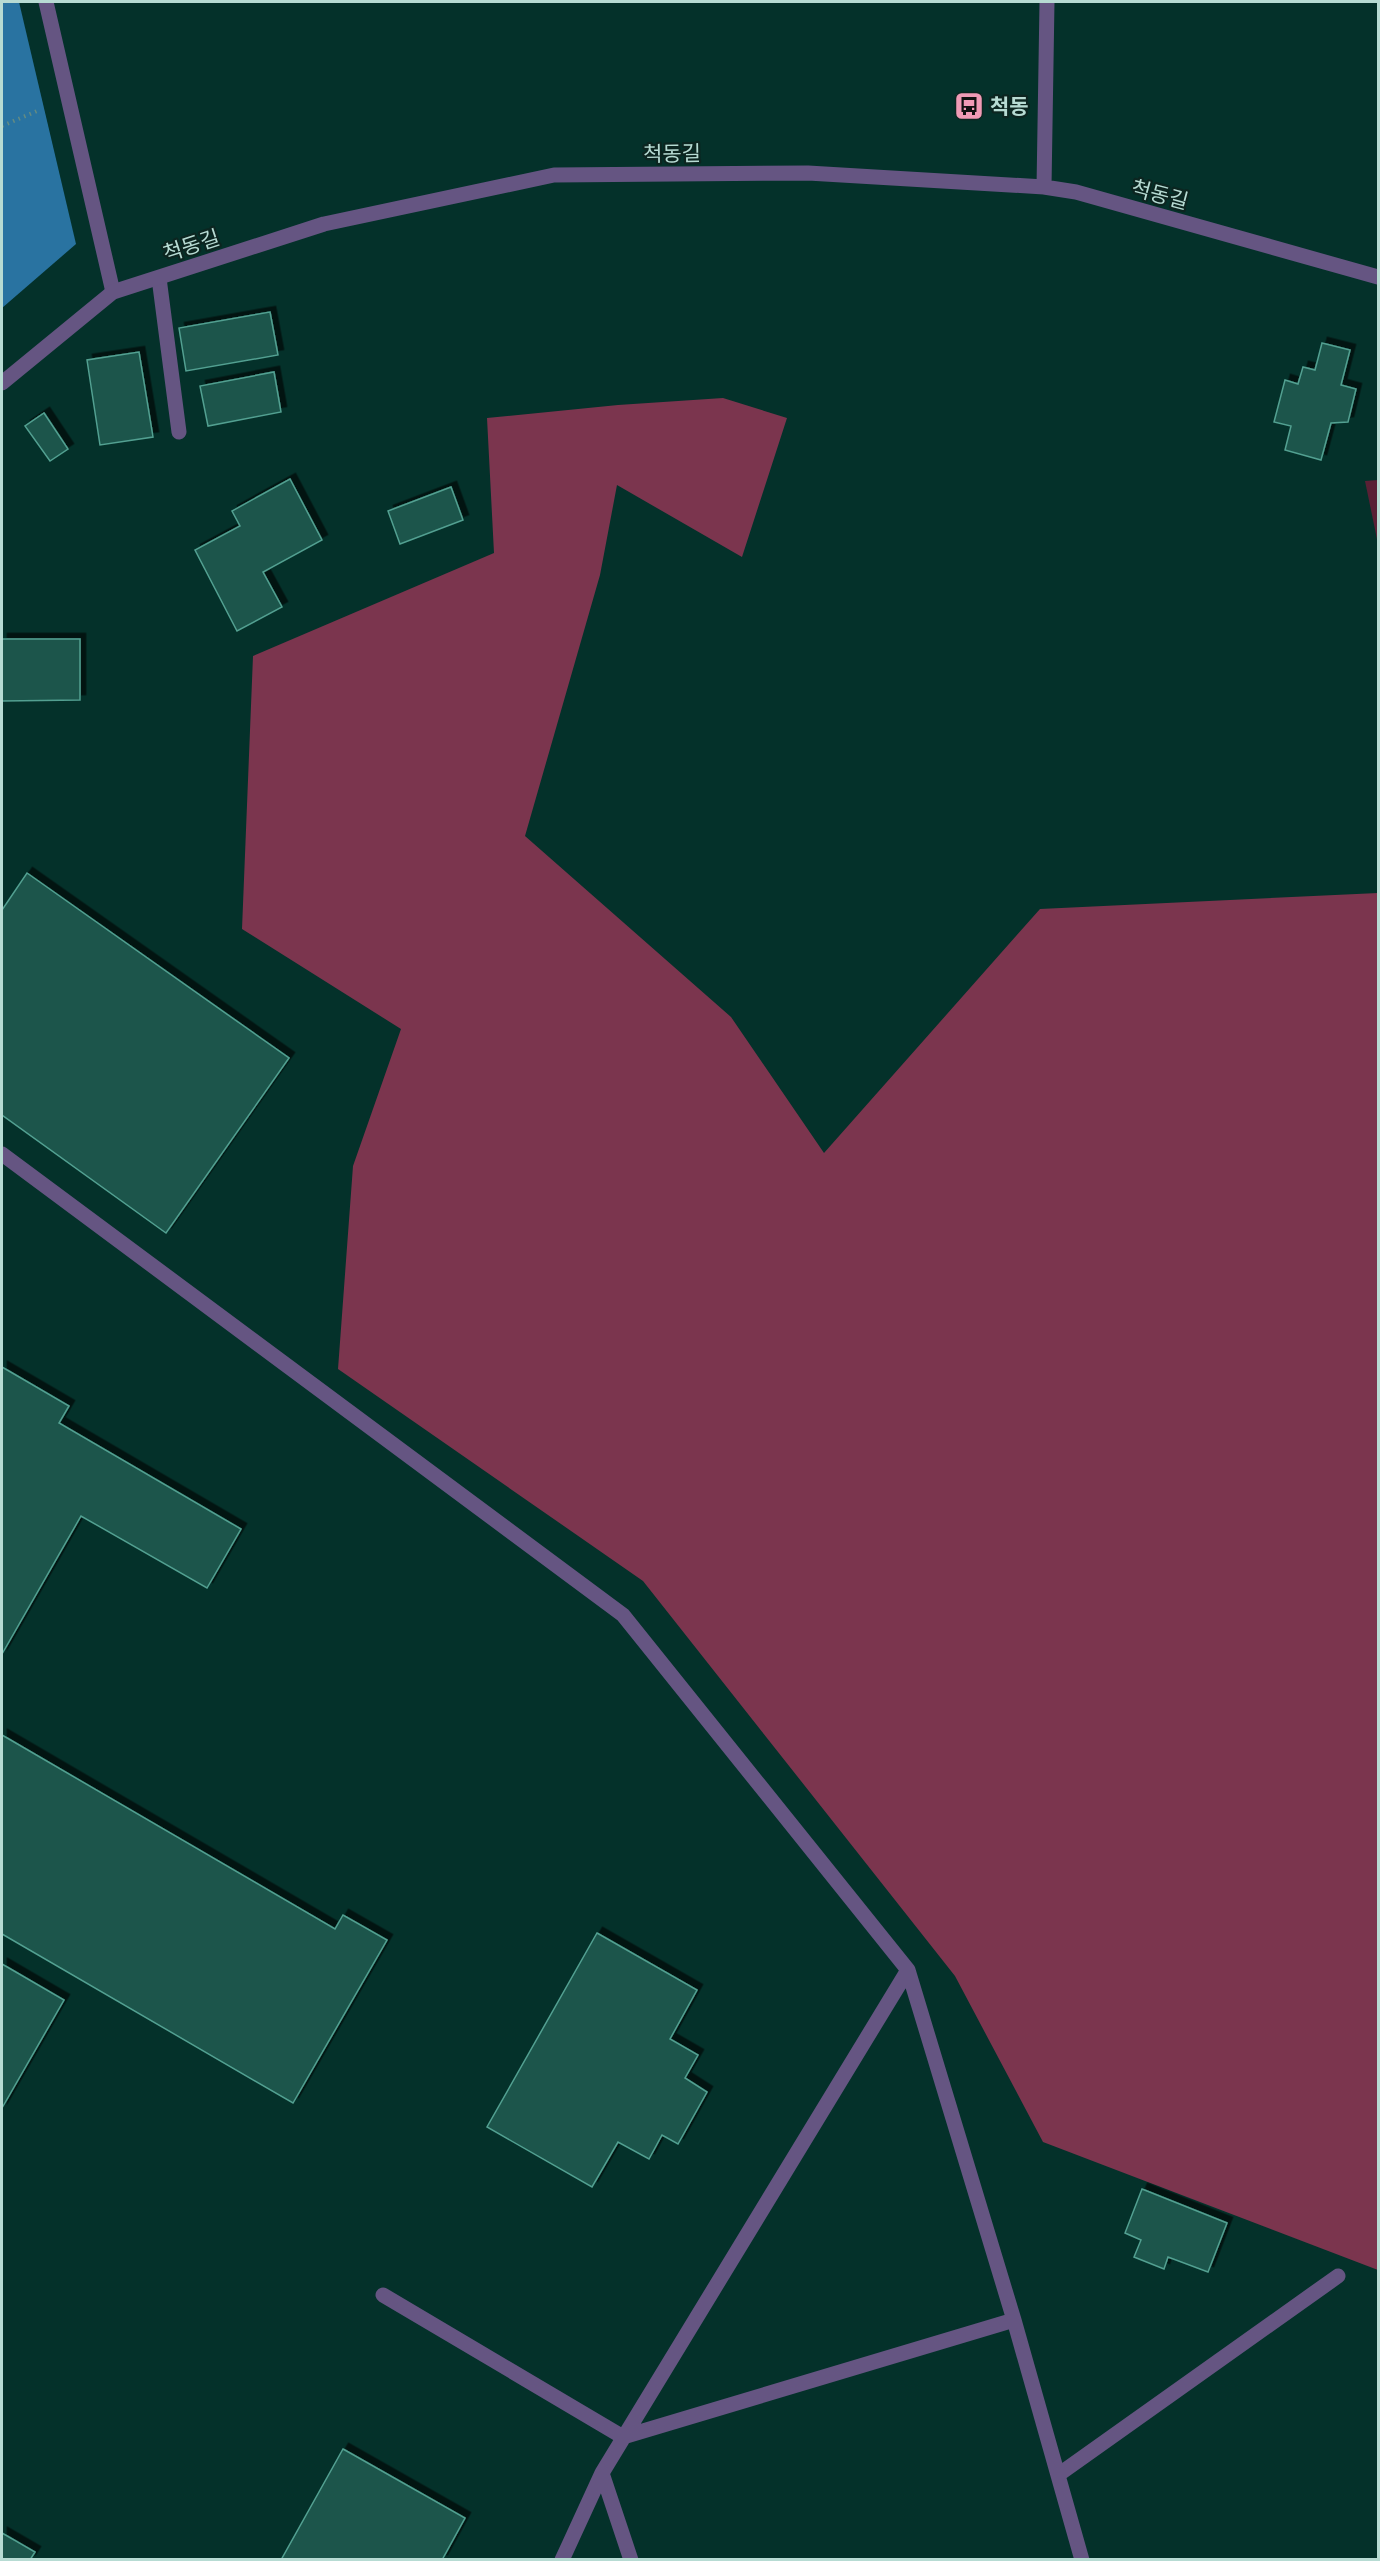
<svg xmlns="http://www.w3.org/2000/svg" width="1380" height="2561" font-family="Ubuntu,'Noto Sans KR',sans-serif">
  <style>
    .green { fill: #592035 }
    .forest { fill: #7b354e }
    .water { fill: #2973a1 }
    .building { fill: #1c554b; stroke: #52a091; stroke-width: 1.5; filter: url(#shadow) }
    .lines { fill: none; stroke-linecap: round; stroke-linejoin: round }
    .path { stroke: #638b83; stroke-width: 4; stroke-dasharray: 1.5 4.5; stroke-linecap: butt }
    .service { stroke: #655582; stroke-width: 15 }
    .minor { stroke: #655582; stroke-width: 15 }
    .labels { text-anchor: middle; dominant-baseline: central; stroke-width: 4.5; stroke-linejoin: round; paint-order: stroke }
    .poi-label { font-size: 21px; font-weight: bold; fill: #b7dbd3; stroke: #0c2520; text-anchor: start }
    .street-label { font-size: 21px; fill: #b7dbd3; stroke: #0c2520 }
  </style>
  <defs>
    <filter id="shadow"><feDropShadow dx="5.5" dy="-5.5" stdDeviation="0" flood-color="#0009"/></filter>
  </defs>
  <rect width="100%" height="100%" fill="#04312a"/>
  <path class="green" d="M1378,480V544L1365,481Z"/>
  <path class="forest" d="M723,398L787,418L742,557L617,485L600,575L525,836L731,1017L824,1153L1040,909L1378,893V2270L1043,2142L955,1976L643,1581L338,1369L353,1166L401,1029L242,929L253,656L494,553L487,418L618,405Z"/>
  <path class="water" d="M2,2H19L76,244L2,308Z"/>
  <path class="building" d="M270,312L278,355L186,371L179,328Z
    M1322,343L1350,350L1341,385L1356,389L1348,422L1331,423L1321,460L1285,450L1291,426L1274,422L1285,380L1298,384L1303,367L1315,370Z
    M139,352L153,437L100,445L87,360Z
    M274,372L281,412L208,426L200,386Z
    M44,413L68,449L50,461L25,426Z
    M290,479L322,540L263,572L282,607L237,631L195,550L240,526L232,511Z
    M451,487L463,520L400,544L388,511Z
    M2,639H80V700L2,701Z
    M27,873L289,1058L166,1233L2,1115V910Z
    M2,1367L69,1406L59,1423L241,1529L207,1588L81,1516L2,1654Z
    M2,1735L335,1929L343,1915L387,1940L293,2103L2,1934Z
    M597,1933L697,1990L670,2039L698,2055L685,2078L707,2092L678,2144L662,2135L649,2159L618,2142L592,2187L487,2127Z
    M2,1964L64,2000L2,2108Z
    M1142,2189L1227,2223L1208,2272L1168,2257L1164,2269L1134,2257L1141,2240L1125,2233Z
    M343,2449L465,2518L442,2560H281Z
    M2,2533L35,2552L30,2560H2Z"/>
  <g class="lines">
    <path class="path" d="M2,126L37,111"/>
    <path class="service" d="M46,2L113,292
      M159,278L179,432
      M2,1154L623,1615L908,1970L1014,2320L1082,2560
      M383,2295L623,2437L1014,2320
      M1058,2475L1338,2276
      M562,2560L602,2473
      M631,2560L602,2473L908,1970"/>
    <path class="minor" d="M1044,187L1047,2
      M2,383L113,292L324,224L554,175L808,173L1044,187L1076,192L1378,277"/>
  </g>
  <defs>
    <g id="bus-square" transform="scale(1.5)"><rect x="-9" y="-9" width="18" height="18" rx="4" fill="#f09ab5" stroke="#0c2520"/><path d="M-5-6H5V4H4V6H2V4H-2V6H-4V4H-5ZM-3.5-4V0h7V-4ZM-3.5 1.2v1.5H-2V1.2ZM2 1.2v1.5H3.5V1.2Z" fill="#111"/></g>
  </defs>
  <g fill-rule="evenodd">
    <use href="#bus-square" x="969" y="106"/>
  </g>
  <g class="labels">
    <g class="poi-label">
      <text x="990" y="106">척동</text>
    </g>
    <g class="street-label">
      <text transform="translate(672 153) rotate(-1)">척동길</text>
      <text transform="translate(1160 194) rotate(15)">척동길</text>
      <text transform="translate(191 245) rotate(-18)">척동길</text>
    </g>
  </g>
  <rect width="1380" height="2561" fill="none" stroke="#b7dbd3" stroke-width="6"/>
</svg>
